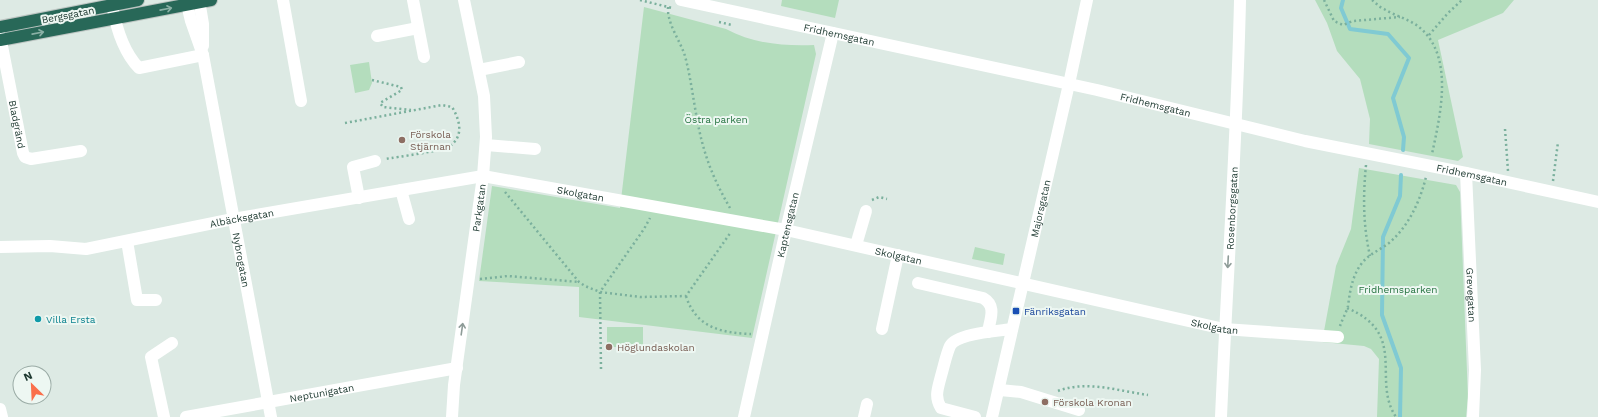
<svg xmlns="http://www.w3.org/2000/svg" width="1598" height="417" font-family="'Work Sans',sans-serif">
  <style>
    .green { fill: #b4ddbd }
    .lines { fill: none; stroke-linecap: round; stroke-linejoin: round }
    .stream { stroke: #80cad3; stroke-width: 4 }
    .highway-casing { stroke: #bcc4c1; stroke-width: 14 }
    .path { stroke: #7bb09d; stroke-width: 2.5; stroke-dasharray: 2 3; stroke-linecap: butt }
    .minor { stroke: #fff; stroke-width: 12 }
    .highway { stroke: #286858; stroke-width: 12 }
    .oneway { stroke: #8ab0a5 }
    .oneway2 { stroke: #8e9c98 }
    .education-dot { fill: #8d6e63; stroke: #edf7f2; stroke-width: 1.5 }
    .transit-dot { fill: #1a4fb4; stroke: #edf7f2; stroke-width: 1.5 }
    .culture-dot { fill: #0f9aa8; stroke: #edf7f2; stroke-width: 1.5 }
    .labels { text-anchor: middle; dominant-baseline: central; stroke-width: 4; stroke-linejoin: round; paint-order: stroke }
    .street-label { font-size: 10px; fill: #1e3a31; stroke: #edf7f2 }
    .park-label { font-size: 10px; fill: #267341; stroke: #edf7f2 }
    .education-label { font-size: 10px; fill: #785e54; stroke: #edf7f2; text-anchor: start }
    .transit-label { font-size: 10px; fill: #164399; stroke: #edf7f2; text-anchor: start }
    .culture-label { font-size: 10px; fill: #0d838f; stroke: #edf7f2; text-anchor: start }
  </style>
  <rect width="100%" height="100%" fill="#ddeae4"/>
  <path class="green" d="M782,0H839L835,18L781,6Z
    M1315,0H1514L1503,13L1438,40L1463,157L1458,161L1369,144L1370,119L1360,79L1337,51L1327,23Z
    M644,7L726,29C754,44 783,46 814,45L816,54L752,338L579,317V287L479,281L492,186L620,208Z
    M369,62L372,83L369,90L355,93L350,65Z
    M1359,168L1456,185L1460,192L1468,398L1466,417H1377L1379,359L1371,349L1364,346L1322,342L1336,266L1351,229Z
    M975,247L1005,254L1003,265L972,259Z
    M607,327H643V347H607Z"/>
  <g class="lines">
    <path class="stream" d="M1343,0L1341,8L1350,29L1388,34L1409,58L1393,98L1404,137L1403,150
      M1400,417L1401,368L1382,315L1383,237L1400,196L1401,175"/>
    <g class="highway-casing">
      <path id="highway" d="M0,27L138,0
        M0,40L211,0"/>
    </g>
    <path class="path" d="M640,0L672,8
      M1324,0L1334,21L1343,25L1353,21L1400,17
      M1372,0C1376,3 1379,7 1384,9C1395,16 1409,19 1419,27C1455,56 1440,116 1432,154
      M668,7C667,24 680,40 685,56C693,86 695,119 704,149C710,170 719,189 730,208
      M719,22L732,25
      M1429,35L1448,13L1462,0
      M372,80L401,87L402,90L380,103L383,107L411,110
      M345,123L442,105L452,107C460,120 464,136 450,146C444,151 396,157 385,159
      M1505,129L1508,171
      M1366,165C1363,196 1363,225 1370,256
      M1553,181L1558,142
      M505,192L579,282L585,286L600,292L640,297L686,296L731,232
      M872,200L879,197L887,199
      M480,279L508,276L579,282
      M686,296C696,328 722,333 751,334
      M1347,308C1409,334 1371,380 1396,417
      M1340,326C1342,320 1346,313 1348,306C1350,291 1352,276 1362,263C1369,254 1380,250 1389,243C1409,226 1420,201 1426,177
      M601,369L600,292L644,229L650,218
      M1058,391C1086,380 1119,391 1148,395"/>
    <g class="minor">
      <path id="s1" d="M186,0L191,21L203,55L271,417"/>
      <path d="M199,0L203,24V46"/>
      <path d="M283,0L301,101"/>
      <path d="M413,0L424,57"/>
      <path id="s2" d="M681,0L1097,90L1305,141L1466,173L1598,202"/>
      <path d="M112,5C116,27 123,52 139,68L203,55"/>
      <path id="s3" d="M0,36L23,153L25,157L31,159L81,151"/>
      <path d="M377,36L418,28"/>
      <path d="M479,70L519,62"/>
      <path d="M486,145L535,149"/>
      <path id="s4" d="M1466,173L1475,370L1473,417"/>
      <path d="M401,190L409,219"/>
      <path d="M359,198L353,167L375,161"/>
      <path d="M127,241L137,300H156"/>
      <path d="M856,245L866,211"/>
      <path id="s5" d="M0,247L50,246L86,249L233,219L483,176L786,230L1224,329L1338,337"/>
      <path d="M918,283L983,298C997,306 990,319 988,332"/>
      <path d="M882,329L898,255"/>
      <path d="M1000,390L1021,392L1079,410"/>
      <path d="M0,409L2,417"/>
      <path d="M164,417L151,357L172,343"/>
      <path id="s6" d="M186,417L457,368"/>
      <path id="s7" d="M452,417L454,385L483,176L486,137L484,96L464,0"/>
      <path id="s8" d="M744,417L786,230L833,33"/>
      <path d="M864,417L867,404"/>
      <path d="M975,417L941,408C934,397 938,388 941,376C944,366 946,355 950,346C957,333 999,331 1012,329"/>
      <path id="s9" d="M992,417L1069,84L1087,0"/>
      <path id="s10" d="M1221,417C1227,278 1237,139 1240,0"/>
    </g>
    <use href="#highway" class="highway"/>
  </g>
  <defs><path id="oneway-shaft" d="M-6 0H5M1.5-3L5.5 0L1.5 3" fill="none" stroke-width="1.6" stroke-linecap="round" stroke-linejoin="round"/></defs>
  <g class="oneway">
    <use href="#oneway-shaft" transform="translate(166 9) rotate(-11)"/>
    <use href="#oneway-shaft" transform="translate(38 33) rotate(-11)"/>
  </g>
  <g class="oneway2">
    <use href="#oneway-shaft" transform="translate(1228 262) rotate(93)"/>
    <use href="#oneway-shaft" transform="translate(462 329) rotate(-82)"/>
  </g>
  <g class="education-dot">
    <circle cx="402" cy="140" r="4"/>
    <circle cx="609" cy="347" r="4"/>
    <circle cx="1045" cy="402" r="4"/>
  </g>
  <rect class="transit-dot" x="1012" y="307" width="8" height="8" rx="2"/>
  <circle class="culture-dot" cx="38" cy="319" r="4"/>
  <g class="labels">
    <g class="street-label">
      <text transform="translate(68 15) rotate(-11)">Bergsgatan</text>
      <text stroke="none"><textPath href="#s2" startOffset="162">Fridhemsgatan</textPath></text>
      <text stroke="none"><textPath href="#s2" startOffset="486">Fridhemsgatan</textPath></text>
      <text stroke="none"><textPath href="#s3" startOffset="90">Bladgränd</textPath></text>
      <text stroke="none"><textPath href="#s2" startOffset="810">Fridhemsgatan</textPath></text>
      <text stroke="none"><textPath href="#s5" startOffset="589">Skolgatan</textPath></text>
      <text stroke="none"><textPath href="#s7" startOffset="211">Parkgatan</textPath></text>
      <text stroke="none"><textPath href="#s10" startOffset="209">Rosenborgsgatan</textPath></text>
      <text stroke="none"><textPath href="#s9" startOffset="214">Majorsgatan</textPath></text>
      <text stroke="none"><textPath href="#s5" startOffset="245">Albäcksgatan</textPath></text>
      <text stroke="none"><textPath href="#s8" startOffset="197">Kaptensgatan</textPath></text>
      <text stroke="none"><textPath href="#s5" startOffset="913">Skolgatan</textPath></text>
      <text stroke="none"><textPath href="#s1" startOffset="266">Nybrogatan</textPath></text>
      <text stroke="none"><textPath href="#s4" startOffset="122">Grevegatan</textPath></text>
      <text stroke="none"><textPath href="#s5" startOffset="1237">Skolgatan</textPath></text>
      <text stroke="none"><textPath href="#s6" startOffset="138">Neptunigatan</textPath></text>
    </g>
    <g class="park-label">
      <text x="716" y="119">Östra parken</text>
      <text x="1398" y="289">Fridhemsparken</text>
    </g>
    <g class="education-label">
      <text x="410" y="134">Förskola<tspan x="410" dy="12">Stjärnan</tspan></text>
      <text x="617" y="347">Höglundaskolan</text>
      <text x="1053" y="402">Förskola Kronan</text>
    </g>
    <g class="transit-label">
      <text x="1024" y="311">Fänriksgatan</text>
    </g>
    <g class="culture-label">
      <text x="46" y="319">Villa Ersta</text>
    </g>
  </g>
  <g transform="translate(32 385) rotate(336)"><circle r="19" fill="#edf7f2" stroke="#9aaba5"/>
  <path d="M0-3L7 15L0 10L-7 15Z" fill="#fa6f4b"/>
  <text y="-6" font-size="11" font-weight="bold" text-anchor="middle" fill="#1e3a31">N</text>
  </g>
</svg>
